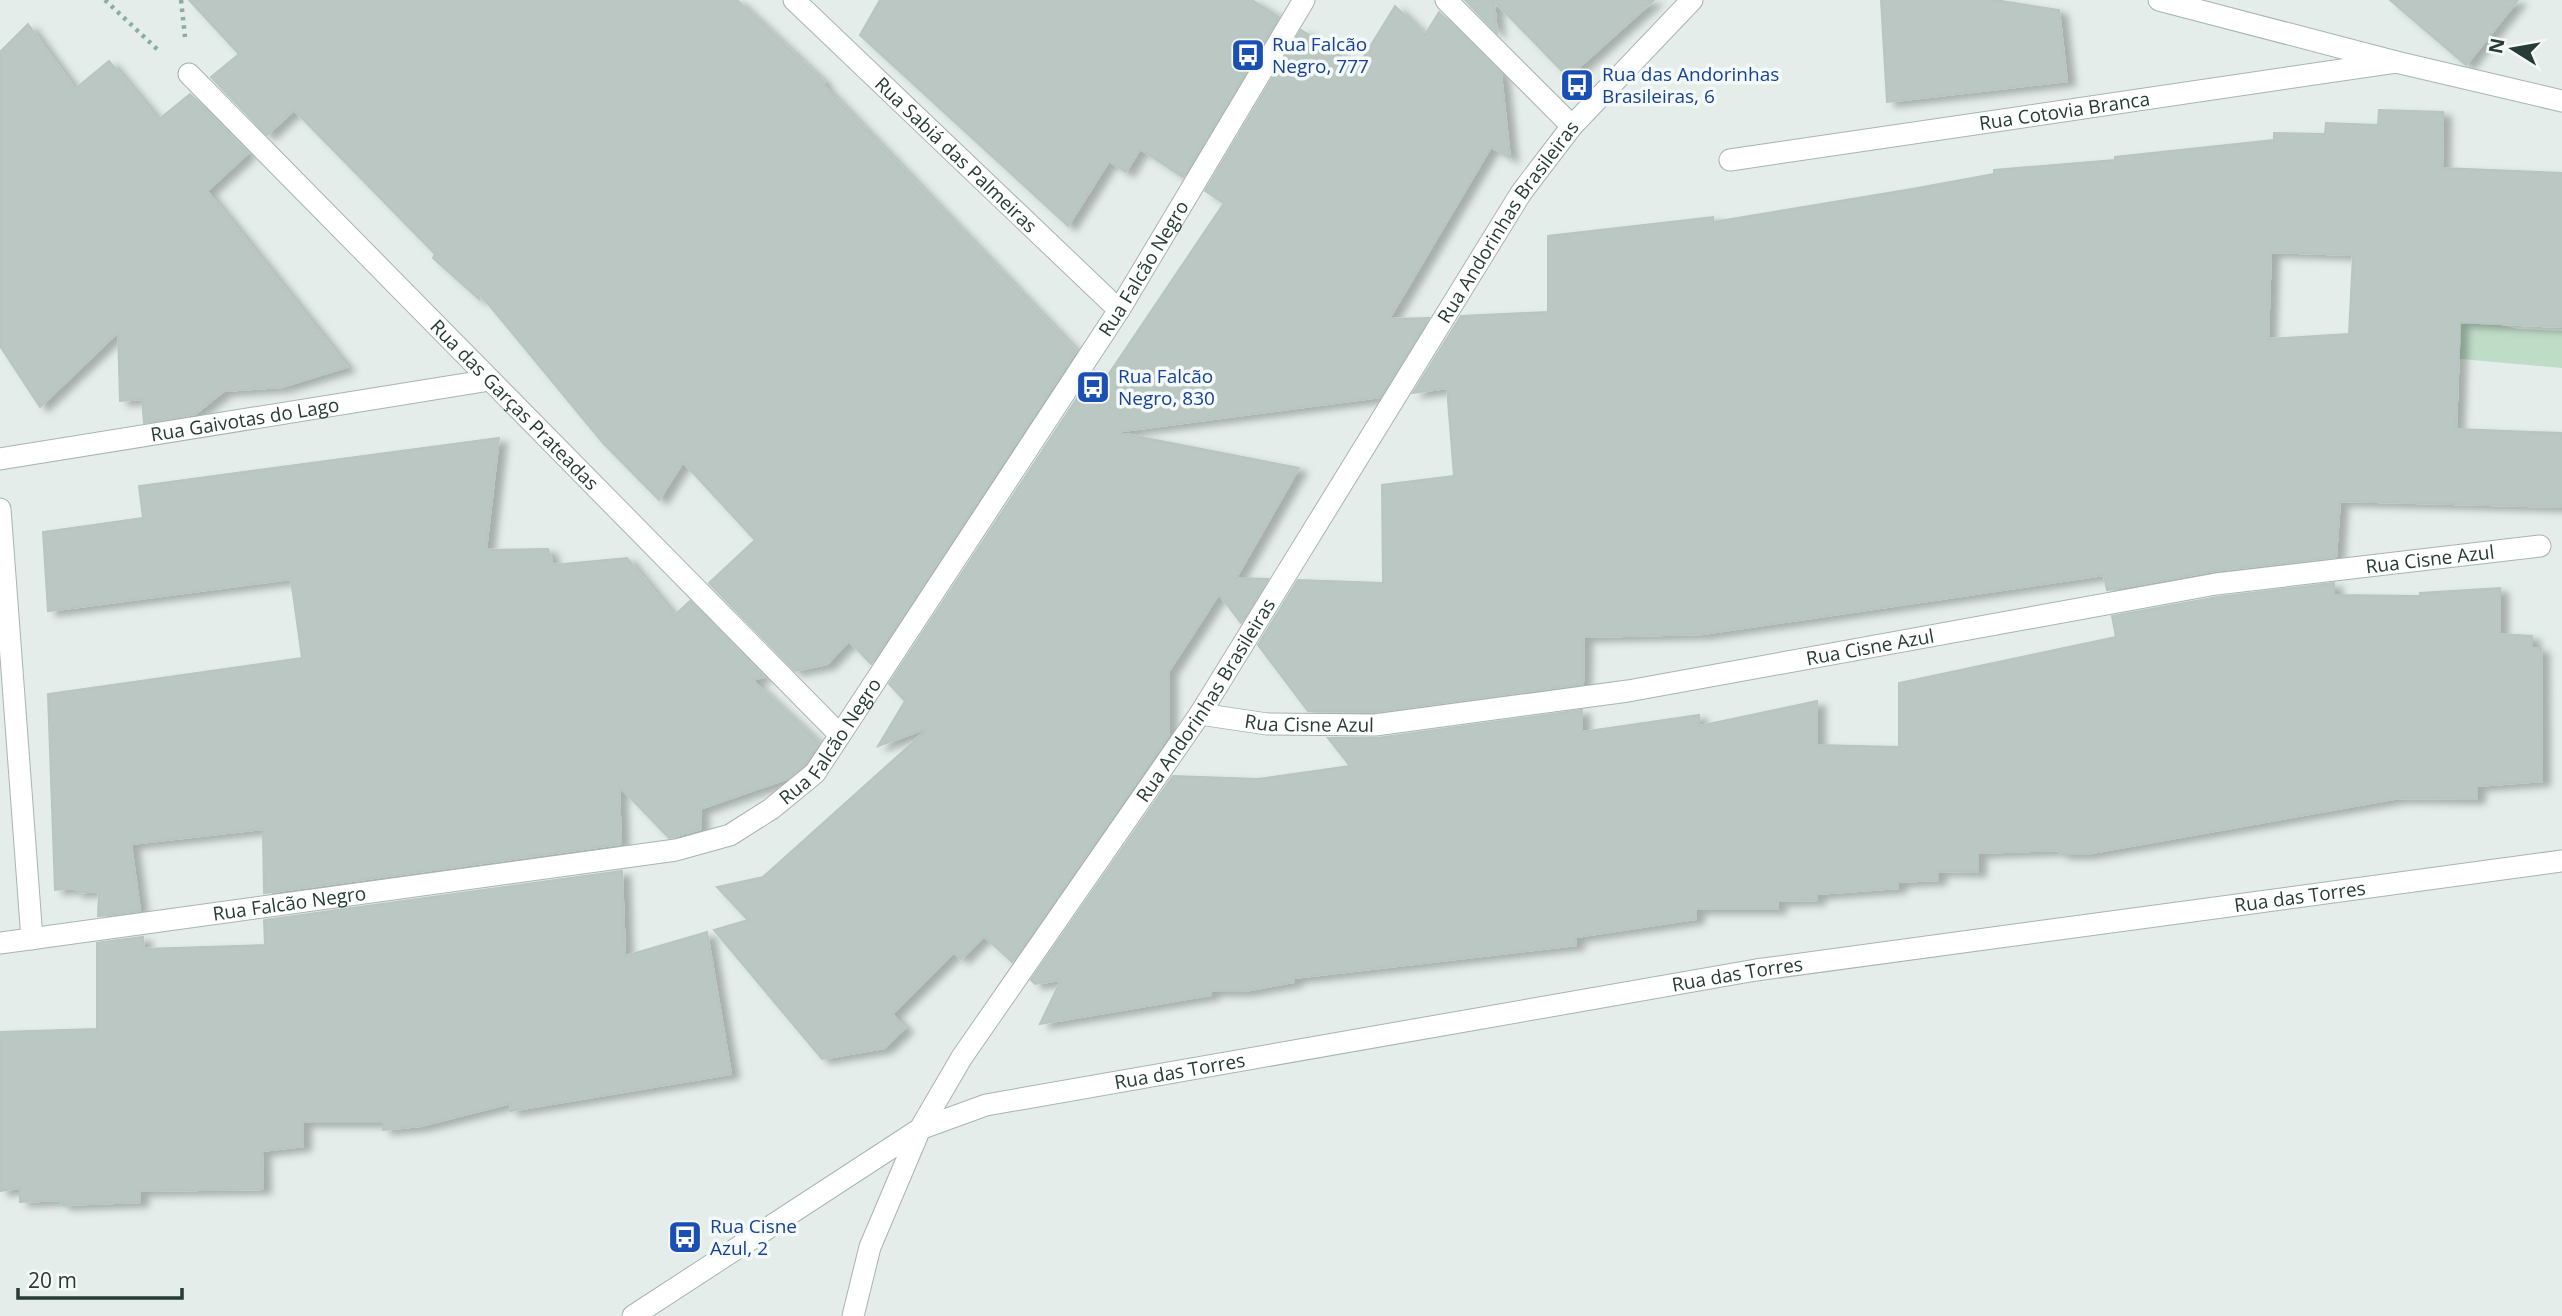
<svg xmlns="http://www.w3.org/2000/svg" width="2562" height="1316" font-family="'Open Sans',sans-serif">
  <style>
    .green { fill: #bfdcc7 }
    .building { fill: #bac7c2; stroke: #b7c6c0; stroke-width: 2; fill-rule: evenodd; filter: url(#shadow) }
    .lines { fill: none; stroke-linecap: round; stroke-linejoin: round }
    .minor-casing { stroke: #a7b5b0; stroke-width: 23 }
    .tertiary-casing { stroke: #a7b5b0; stroke-width: 23 }
    .path { stroke: #87aea1; stroke-width: 4.5; stroke-dasharray: 3.5 5; stroke-linecap: butt }
    .minor { stroke: #fff; stroke-width: 21 }
    .tertiary { stroke: #fff; stroke-width: 21 }
    .labels { text-anchor: middle; dominant-baseline: central; stroke-width: 7; stroke-linejoin: round; paint-order: stroke }
    .transit-label { font-size: 19px; fill: #164399; stroke: #f5f9f7; text-anchor: start }
    .street-label { font-size: 19px; fill: #253d36; stroke: #f5f9f7 }
  </style>
  <defs>
    <filter id="shadow"><feDropShadow dx="8" dy="4.5" stdDeviation="3.5" flood-color="#0004"/></filter>
  </defs>
  <rect width="100%" height="100%" fill="#e4ede9"/>
  <path class="green" d="M2441,310L2518,329L2562,331V368L2439,357Z"/>
  <path class="building" d="M189,0H737L824,82L822,84L1076,351L871,664L849,641L827,664L795,671L709,583L755,540L683,462L659,500L603,443L480,294L479,299L433,258L435,254L294,110L267,135L211,77L239,54Z
    M880,0H1252L1279,17L1183,177L1140,149L1126,172L1109,161L1068,226L860,35Z
    M1465,0H1654L1568,77L1494,1L1497,33Z
    M1881,0H1995L2059,10L2067,81L1887,102Z
    M2390,0H2518L2466,65Z
    M1395,6L1425,35L1439,12L1501,74L1510,158L1491,147L1389,319L1429,318L1380,397L1115,432L1299,468L1236,578L1268,579L1241,623L1219,594L1169,671V735L1012,962L984,936L961,959L954,952L892,1014L905,1028L884,1048L822,1059L714,930L748,920L717,887L763,877L930,727L878,746L905,701L889,684L1095,371L1104,381L1224,203L1205,191L1301,30L1358,66Z
    M28,24L75,89L109,61L158,120L190,94L248,153L207,191L347,367L282,387L224,391L195,414L144,423L142,399L120,401L118,332L40,407L0,346V52Z
    M2379,110L2443,112L2442,168L2562,173V327L2460,322L2456,429L2562,433V507L2340,501L2336,557L2214,571L2107,590L2104,575L1703,634L1584,637L1583,684L1374,712L1308,711L1258,645L1298,580L1383,583L1382,485L1454,476L1447,388L1413,393L1461,316L1548,312V236L1713,217V222L1912,189L1994,174V170L2115,160V157L2274,140V133L2325,134L2326,123L2378,125ZM2271,252L2353,255L2349,334L2268,339Z
    M499,438L486,550L548,549L553,565L627,558L674,616L690,601L764,677L752,680L819,743L805,764L789,778L700,809L701,829L673,837L669,838L619,786L621,844L264,893L263,829L131,844L140,911L98,916L99,891L76,893V888L55,890L48,694L302,658L291,579L48,611L43,532L143,518L139,486Z
    M2334,583V595L2420,596V593L2500,588V634L2532,636V648H2541L2542,781L2477,786V799L2399,798L2086,854H2061L2060,850L1978,853V872L1938,871V880L1898,882V888L1817,894V900L1777,901L1778,909H1696V919L1576,937V945L1294,978V982L1245,991H1211V995L1040,1024L1061,980L1035,984L1031,980L1173,776L1258,779L1350,766L1328,738H1377L1582,710V732L1699,715V726L1817,701V745L1899,747V683L2116,637L2112,616L2218,597Z
    M622,871L625,956L707,932L731,1074L510,1111L511,1103L421,1126L383,1130V1122H303V1146L262,1151L263,1189L140,1191V1202L62,1205L61,1200L20,1202V1188L0,1191V1032L97,1029V943L143,937L144,949L265,945L264,920Z"/>
  <g class="lines">
    <g class="minor-casing">
      <g id="minor">
        <path id="s1" d="M794,0L1119,310"/>
        <path d="M1446,0L1572,126"/>
        <path d="M2159,0L2396,62L2562,101"/>
        <path id="s2" d="M189,74L840,735"/>
        <path id="s3" d="M1730,160L2396,62"/>
        <path id="s4" d="M0,459L490,380"/>
        <path d="M0,509L32,939"/>
        <path id="s5" d="M1200,714L1267,724L1375,725L1628,691L2216,584L2540,546"/>
        <path id="s6" d="M0,943L676,850L730,835L771,809L815,773L840,735L1119,310L1304,0"/>
        <path id="s7" d="M853,1316L870,1247L920,1129L986,1105L1756,970L2562,861"/>
      </g>
    </g>
    <g class="tertiary-casing">
      <g id="tertiary">
        <path id="s8" d="M633,1316L920,1129L962,1057L1200,714L1521,193L1572,126L1692,0"/>
      </g>
    </g>
    <path class="path" d="M105,0L158,50
      M181,0L185,37"/>
    <use href="#minor" class="minor"/>
    <use href="#tertiary" class="tertiary"/>
  </g>
  <defs>
    <g id="bus-square" transform="scale(1.75)"><rect x="-9" y="-9" width="18" height="18" rx="4" fill="#1a4fb4" stroke="#f5f9f7"/><path d="M-5-6H5V4H4V6H2V4H-2V6H-4V4H-5ZM-3.5-4V0h7V-4ZM-3.5 1.2v1.5H-2V1.2ZM2 1.2v1.5H3.5V1.2Z" fill="#fff"/></g>
  </defs>
  <g fill-rule="evenodd">
    <use href="#bus-square" x="1248" y="55"/>
    <use href="#bus-square" x="1577" y="85"/>
    <use href="#bus-square" x="1093" y="387"/>
    <use href="#bus-square" x="685" y="1237"/>
  </g>
  <g class="labels">
    <g class="transit-label">
      <text x="1272" y="44">Rua Falcão<tspan x="1272" dy="22">Negro, 777</tspan></text>
      <text x="1602" y="74">Rua das Andorinhas<tspan x="1602" dy="22">Brasileiras, 6</tspan></text>
      <text x="1118" y="376">Rua Falcão<tspan x="1118" dy="22">Negro, 830</tspan></text>
      <text x="710" y="1226">Rua Cisne<tspan x="710" dy="22">Azul, 2</tspan></text>
    </g>
    <g class="street-label">
      <text stroke="none"><textPath href="#s3" startOffset="338">Rua Cotovia Branca</textPath></text>
      <text stroke="none"><textPath href="#s1" startOffset="224">Rua Sabiá das Palmeiras</textPath></text>
      <text stroke="none"><textPath href="#s8" startOffset="1424">Rua Andorinhas Brasileiras</textPath></text>
      <text stroke="none"><textPath href="#s6" startOffset="1446">Rua Falcão Negro</textPath></text>
      <text stroke="none"><textPath href="#s2" startOffset="464">Rua das Garças Prateadas</textPath></text>
      <text stroke="none"><textPath href="#s4" startOffset="248">Rua Gaivotas do Lago</textPath></text>
      <text stroke="none"><textPath href="#s5" startOffset="1244">Rua Cisne Azul</textPath></text>
      <text stroke="none"><textPath href="#s5" startOffset="677">Rua Cisne Azul</textPath></text>
      <text stroke="none"><textPath href="#s8" startOffset="858">Rua Andorinhas Brasileiras</textPath></text>
      <text stroke="none"><textPath href="#s5" startOffset="110">Rua Cisne Azul</textPath></text>
      <text stroke="none"><textPath href="#s6" startOffset="878">Rua Falcão Negro</textPath></text>
      <text stroke="none"><textPath href="#s7" startOffset="1600">Rua das Torres</textPath></text>
      <text stroke="none"><textPath href="#s6" startOffset="292">Rua Falcão Negro</textPath></text>
      <text stroke="none"><textPath href="#s7" startOffset="1032">Rua das Torres</textPath></text>
      <text stroke="none"><textPath href="#s7" startOffset="466">Rua das Torres</textPath></text>
    </g>
  </g>
  <g transform="translate(2513 49) rotate(281)" stroke="#f5f9f7" stroke-width="5" paint-order="stroke">
  <path d="M0-5L12 26L0 18L-12 26Z" fill="#253d36"/>
  <text y="-10" font-size="19" font-weight="bold" text-anchor="middle" fill="#253d36">N</text>
  </g>
  <path d="M18 1288v10h164v-10" fill="none" stroke="#253d36" stroke-width="3.5"/>
  <text x="28" y="1288" font-size="21" fill="#253d36" stroke="#f5f9f7" stroke-width="5" paint-order="stroke">20 m</text>
</svg>
